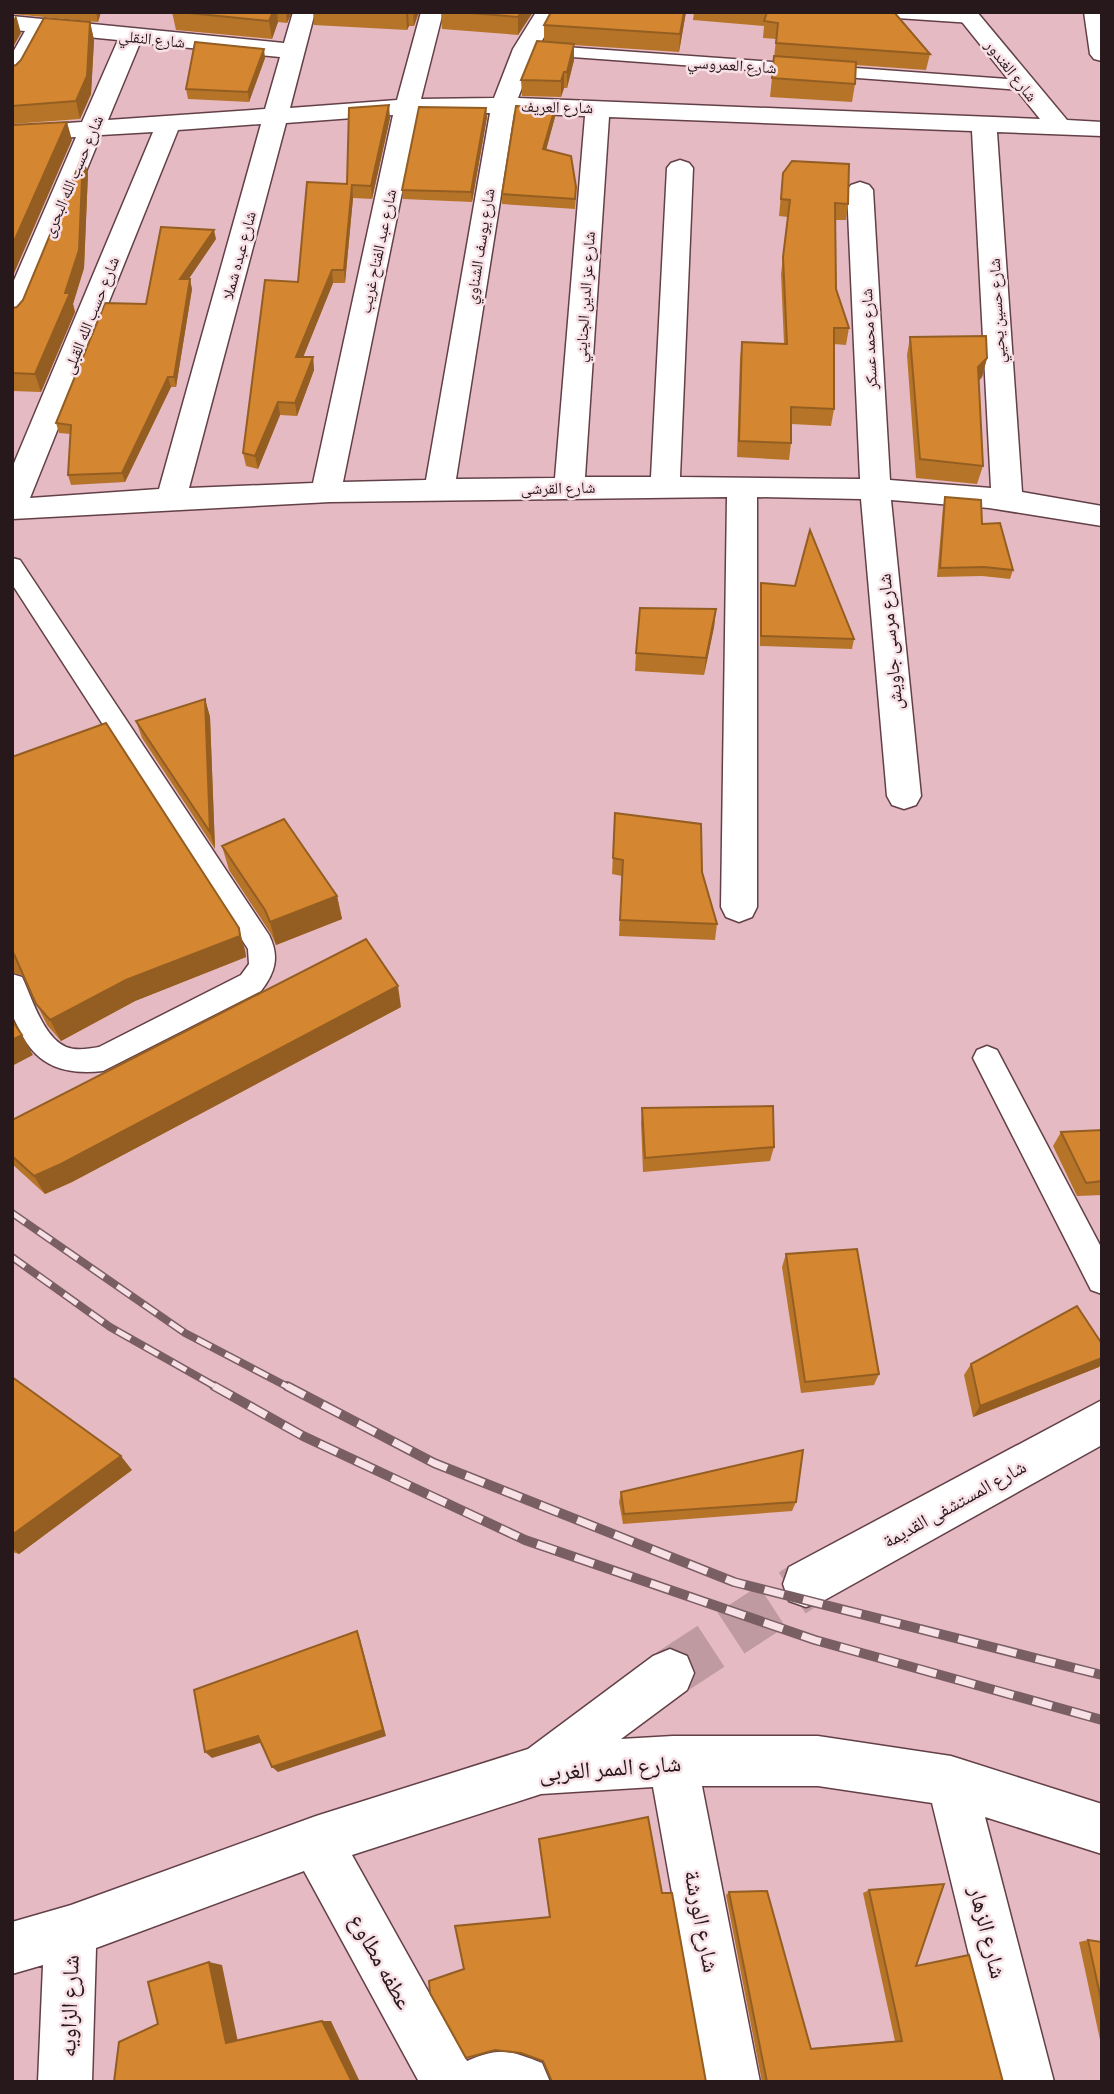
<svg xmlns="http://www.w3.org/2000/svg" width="1114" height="2094" font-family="Commissioner,'Noto Naskh Arabic',sans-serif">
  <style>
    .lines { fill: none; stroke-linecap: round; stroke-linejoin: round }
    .street-tunnel { stroke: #bf9aa1; stroke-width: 49; stroke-dasharray: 49 24; stroke-linecap: butt }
    .lane-casing { stroke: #634047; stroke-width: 3 }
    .street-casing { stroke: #634047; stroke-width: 3 }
    .lane { fill: #fff; fill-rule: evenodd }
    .street { fill: #fff; fill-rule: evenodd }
    .rail-far1-casing { stroke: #795e64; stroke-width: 8 }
    .rail-casing { stroke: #795e64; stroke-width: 10 }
    .rail-far1 { stroke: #f8e1e6; stroke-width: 5; stroke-dasharray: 16; stroke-linecap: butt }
    .rail { stroke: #f8e1e6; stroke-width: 7; stroke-dasharray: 20; stroke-linecap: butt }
    .wall { fill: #b67429 }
    .shaded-wall { fill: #945e22 }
    .building { fill: #d48730; stroke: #945e22; stroke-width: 2 }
    .labels { text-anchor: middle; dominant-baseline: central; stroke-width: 5; stroke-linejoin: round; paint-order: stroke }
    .far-street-label { font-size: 16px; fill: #27181b; stroke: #f8e1e6 }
    .street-label { font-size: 19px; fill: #27181b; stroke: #f8e1e6 }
    .near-street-label { font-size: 23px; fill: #27181b; stroke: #f8e1e6 }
  </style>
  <rect width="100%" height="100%" fill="#e5bac3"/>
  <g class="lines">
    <path class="street-tunnel" d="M670,1673L806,1584"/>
    <g class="lane-casing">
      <path id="lane" d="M874,12L978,14L980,18L972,23L882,17Z
        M537,45L1023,80L1032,85L1023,90L531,54L529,50Z
        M12,558L20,560L269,935C280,957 275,973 261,991L103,1071C66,1075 38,1067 21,1033C18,1026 13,1019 12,1012C11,1000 12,986 12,974L22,977C32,998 43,1037 66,1047C76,1051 88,1049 99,1047L241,975L249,964L248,949L12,584Z
        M987,1046L997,1050L1102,1249V1294L1091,1290L973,1058L977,1050Z"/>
    </g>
    <g class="street-casing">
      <path id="street" d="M293,12H315L290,108L397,100L421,12H443L421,99L494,98L513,49L536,12H559L537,49L518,98L1040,119L954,12H977L1067,120L1102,122V136L997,132L1022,492L1102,506V526L989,508L891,500L921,796L916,805L904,809L892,805L887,796L861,499L757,497V907L752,917L739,922L726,917L721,907L727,497L330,502L12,519V468L153,132L101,135L26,317L22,323L12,325V285L76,137L12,141V127L82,122L118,40L47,33L24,76L20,81L12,83V54L25,31L12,30V16L284,43ZM140,43L280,57L265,109L108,120ZM490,113L426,480L343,482L418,114ZM514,113L585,116L555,478L456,479ZM393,115L313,483L189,488L286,123ZM609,117L972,131L991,488L890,480L873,190L869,185L860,182L851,185L847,190L860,479L680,477L693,168L689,163L680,160L671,163L667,168L651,477H585ZM261,124L159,489L30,498L178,130Z
        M1084,12H1102V61L1094,59L1090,54Z
        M1102,1400V1445L823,1601L806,1607L789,1601L783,1584L789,1567Z
        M670,1649L687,1656L694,1673L687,1690L621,1739L673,1736H818L951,1756L1102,1804V1854L985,1817L1054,2082H1000L932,1803L818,1786H702L760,2082H706L653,1787L541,1794L352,1855L467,2061C500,2047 510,2050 542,2063L550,2082H419L304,1871L96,1948L92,2082H38L43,1965L12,1974V1922L71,1905L316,1816L528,1749L653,1656Z"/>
    </g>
    <use href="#lane" class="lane"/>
    <use href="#street" class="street"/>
    <g class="rail-far1-casing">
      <path id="rail-far1" d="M12,1213L185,1333L290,1388
        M12,1257L110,1327L218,1388"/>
    </g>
    <g class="rail-casing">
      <path id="rail" d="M214,1386L303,1436L525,1540L815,1640L1102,1720
        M287,1386L434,1463L734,1582L1102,1675"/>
    </g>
    <use href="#rail-far1" class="rail-far1"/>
    <use href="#rail" class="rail"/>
  </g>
  <path class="wall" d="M12,12H101L98,22L12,14Z
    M172,12H292L287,23L278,22L272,39L176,30Z
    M313,12H419L414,26H409L407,30L314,25Z
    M441,12H533L518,35L442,29Z
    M686,12L679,52L574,45V60L567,88H564L561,97L522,96L521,80L544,42V25Z
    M694,12H894L930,54L926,70L856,65L855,84L852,102L770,97L776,39L763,38L764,26L693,20Z
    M90,22L94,40L91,94L80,119L12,124V66L16,65Z
    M265,58L249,102L188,99L186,89Z
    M555,108V117L546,149L576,196L575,209L502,204V194Z
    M487,117L472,202L403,199L402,190Z
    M390,118L372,199L353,198L345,283H333L303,357H313L314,370L297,416L280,415L258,469L246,466L243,453L298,282L347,184Z
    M88,173L84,268L73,304L75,312L41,392L12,391V308L17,307L23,300Z
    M783,173L848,204L846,220H836V289L849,328L846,345L834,344V409L831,426L791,424V443L789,460L737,457L740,358L742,342L784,344L781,274L788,217L779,216Z
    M216,239L188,279L192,289L176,387H171L125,482L71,485L68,475L71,434L59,433L56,423L146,304Z
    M910,337L987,358L982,377L979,381L983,466L977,484L916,478L907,355Z
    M945,497L982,524L1013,570L1010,579L982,576L937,577L943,507Z
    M761,583L854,639L852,649L760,646V592Z
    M716,609L714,627L704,675L635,671L636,653Z
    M205,699L210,717L215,849L142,738L136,721Z
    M12,757L245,950L246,957L135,1001L61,1041L47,1025L23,976L12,972Z
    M615,813L717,924L715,940L619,936L622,876L612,874Z
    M222,846L337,896L342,919L276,945L271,934L229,870Z
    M401,1007L72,1182L45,1194L12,1164V1120Z
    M642,1108L774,1147L770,1161L643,1172L641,1123Z
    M1102,1130V1195L1077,1196L1053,1146L1061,1132Z
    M786,1254L879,1374L874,1385L801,1393L782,1267Z
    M971,1364L1099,1367L973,1417L964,1375Z
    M12,1377L132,1470L19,1554L12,1552Z
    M621,1492L796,1502L792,1511L623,1524L619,1502Z
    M869,1890L916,1966L1003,2082H762L726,1895L729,1892L811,2048L895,2041L863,1893Z
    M1088,1940L1102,1942V2049L1079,1942Z"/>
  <path class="shaded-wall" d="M96,12H101L98,22Z
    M273,12H277L278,22L272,39L269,21Z
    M286,12H292L287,23Z
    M406,12H408L409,26L407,30Z
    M413,12H419L414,26Z
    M521,12H533L518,35V17Z
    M684,12H686L679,52L680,34Z
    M16,15L21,33L12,49V22Z
    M90,22L94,40L91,94L80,119L76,101Z
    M574,44V60L567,88V72Z
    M264,49L265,58L249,102L248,92Z
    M564,72V88L561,97V81Z
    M389,105L390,118L372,199L371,186Z
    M486,108L487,117L472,202L471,192Z
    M555,108V117L544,158L543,149Z
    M67,122L72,140L12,278V246Z
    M83,155L88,173L84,268L73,304L75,312L41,392L35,374L65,293Z
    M352,185L353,198L345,283L344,270Z
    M214,230L216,239L182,289L180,279Z
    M332,270L333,283L298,370L296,357Z
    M190,279L192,289L176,387L174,377Z
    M313,357L314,370L297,416L295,403Z
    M987,358L982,377L973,386L978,367Z
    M168,377L171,387L125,482L122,473Z
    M278,402L280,415L258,469L255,456Z
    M716,609L714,627L704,675L706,658Z
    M205,699L210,717L215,849L210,832Z
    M337,896L342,919L276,945L270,922Z
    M239,928L245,950L246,957L135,1001L61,1041L50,1020L126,980Z
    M398,986L401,1007L72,1182L45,1194L34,1176Z
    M22,1035L33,1055L12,1066V1040Z
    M1102,1358V1364L1099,1367L973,1417L980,1406Z
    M121,1456L132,1470L19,1554L12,1548V1535Z
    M357,1631L360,1639L386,1736L278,1772L272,1767Z
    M258,1736L263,1742L212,1758L205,1752Z
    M209,1962L222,1965L238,2042L226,2043Z
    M322,2021H331L360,2082H352Z"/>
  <path class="building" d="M179,12H273L269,21Z
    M459,12H521L518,17Z
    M551,12H684L680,34L544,25Z
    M767,12H894L930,54L776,43L778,23L764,21Z
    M44,18L90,22L87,76L76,101L12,106V66L16,65L21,60Z
    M537,41L574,44L567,72H564L561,81L521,80Z
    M195,42L264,49L248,92L186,89Z
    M774,56L856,62L855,84L772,78Z
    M389,105L371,186L352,185L344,270H332L296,357H313L295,403L278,402L255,456L243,453L265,280L298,282L307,182L347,184L349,108Z
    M516,106L555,108L543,149L571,156L576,187L575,199L502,194Z
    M419,107L486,108L471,192L402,190Z
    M67,122L12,246V125Z
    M83,155L79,250L65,293H70L35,374L12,373V308L17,307L23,300Z
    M792,161L849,164L848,204L835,203L836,289L849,328H834V409L791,407V443L739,441L742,342L787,344L783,257L790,200L781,199L783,173Z
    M161,227L214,230L180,279H190L174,377H168L122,473L68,475L71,425L56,423L105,303L146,304Z
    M986,336L987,358L978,367L983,466L920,459L910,337Z
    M945,497L981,500L982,524L1000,523L1013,570L984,567L940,568Z
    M810,530L854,639L761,636V583L795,586Z
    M640,608L716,609L706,658L636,653Z
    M205,699L210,832L136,721Z
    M106,723L239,928L240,936L126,980L50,1020L36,1004L14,954H12V757Z
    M615,813L701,824L702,872L717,924L620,920L623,860L613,858Z
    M284,819L337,896L270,922L265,910L222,846Z
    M366,939L398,986L61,1164L34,1176L12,1156V1120Z
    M12,1020L22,1035L12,1040Z
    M773,1106L774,1147L645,1158L642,1108Z
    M1102,1130V1181L1086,1183L1061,1132Z
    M857,1249L879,1374L805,1382L786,1254Z
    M1077,1306L1102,1344V1358L980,1406L971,1364Z
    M12,1377L121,1456L12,1535Z
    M803,1450L796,1502L624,1514L621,1492Z
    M357,1631L383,1730L272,1767L258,1736L205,1752L194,1690Z
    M648,1817L662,1893H672L706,2082H552L543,2061L521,2053L495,2050L466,2058L430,1993L429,1981L464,1969L455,1926L550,1917L539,1839Z
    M944,1884L916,1966L969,1955L1003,2082H767L729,1892L767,1891L811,2049L902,2041L869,1890Z
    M1088,1940L1102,1942V2004Z
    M209,1962L226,2043L322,2021L352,2082H114L119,2042L158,2024L148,1982Z"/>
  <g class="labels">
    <g class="far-street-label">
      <text transform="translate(152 38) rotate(6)">شارع النقلي</text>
      <text transform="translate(732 64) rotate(4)">شارع العمروسي</text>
      <text transform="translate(1012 70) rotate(52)">شارع الغندور</text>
      <text transform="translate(557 106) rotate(1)">شارع العريف</text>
      <text transform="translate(72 176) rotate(-67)">شارع حسب الله البحرى</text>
      <text transform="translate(479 246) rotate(-81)">شارع يوسف الشناوي</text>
      <text transform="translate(377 251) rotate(-78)">شارع عبد الفتاح غريب</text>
      <text transform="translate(238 255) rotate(-75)">شارع عبده شملا</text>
      <text transform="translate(584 297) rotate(-86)">شارع عز الدين الجنايني</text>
      <text transform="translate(996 311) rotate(-93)">شارع حسين يحيي</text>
      <text transform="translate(90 315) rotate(-68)">شارع حسب الله القبلى</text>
      <text transform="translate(868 339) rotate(-93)">شارع محمد عسكر</text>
      <text transform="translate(558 487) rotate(-1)">شارع القرشى</text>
    </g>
    <g class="street-label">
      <text transform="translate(889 642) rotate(-95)">شارع مرسى جاويش</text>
      <text transform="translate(954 1503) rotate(-29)">شارع المستشفى القديمة</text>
    </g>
    <g class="near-street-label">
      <text transform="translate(610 1767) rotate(-4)">شارع الممر الغربى</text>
      <text transform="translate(703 1921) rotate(79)">شارع الورشة</text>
      <text transform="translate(989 1932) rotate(76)">شارع الزهار</text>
      <text transform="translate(382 1961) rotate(61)">عطفه مطاوع</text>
      <text transform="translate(68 2006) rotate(-88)">شارع الزاويه</text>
    </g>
  </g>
  <rect width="1114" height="2094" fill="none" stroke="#27181b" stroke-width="28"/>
</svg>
